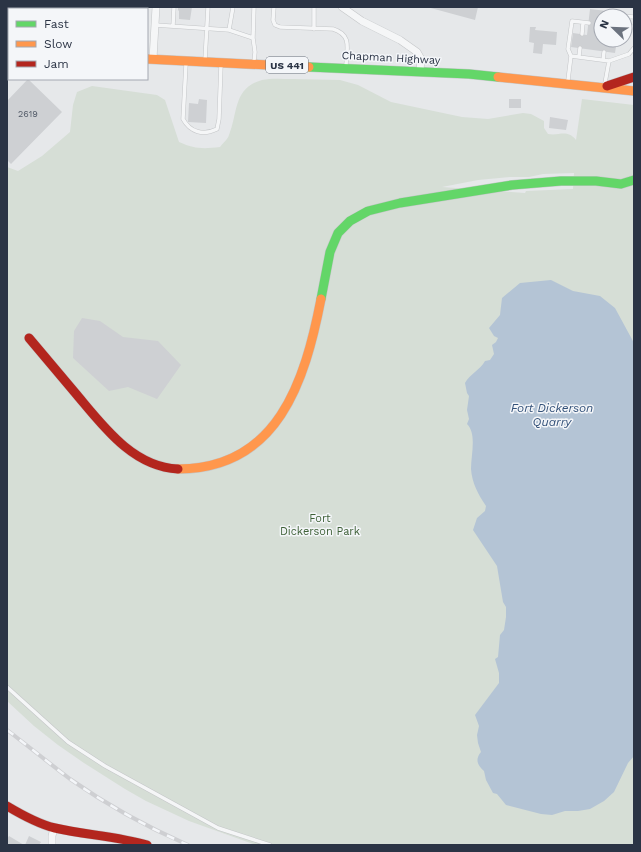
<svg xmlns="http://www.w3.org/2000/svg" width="641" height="852" font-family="'Work Sans',sans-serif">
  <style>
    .green { fill: #d6ded6; fill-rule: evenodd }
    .water { fill: #b4c4d5 }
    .building { fill: #ced0d3 }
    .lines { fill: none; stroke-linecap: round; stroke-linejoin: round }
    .lane-casing { stroke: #c4c6c8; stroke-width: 4.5 }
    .street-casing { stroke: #c4c6c8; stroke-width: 8 }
    .fast-casing { stroke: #c4c6c8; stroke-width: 10 }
    .slow-casing { stroke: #c4c6c8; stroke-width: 10 }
    .jam-casing { stroke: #c4c6c8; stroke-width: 10 }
    .lane { stroke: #f5f6f7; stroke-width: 3.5 }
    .street { stroke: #f5f6f7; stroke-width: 7 }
    .fast { stroke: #63d668; stroke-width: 9 }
    .slow { stroke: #ff974d; stroke-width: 9 }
    .jam { stroke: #b3261e; stroke-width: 9 }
    .rail-casing { stroke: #cecfd2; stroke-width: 4 }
    .rail { stroke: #f4f6f9; stroke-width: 2.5; stroke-dasharray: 8; stroke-linecap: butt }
    .labels { text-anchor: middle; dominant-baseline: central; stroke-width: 3; stroke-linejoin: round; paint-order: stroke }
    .number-label { font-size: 9px; fill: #545c69 }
    .shield { fill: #f4f6f9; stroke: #676e7b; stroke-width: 1 }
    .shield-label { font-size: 10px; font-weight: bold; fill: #2b3445 }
    .street-label { font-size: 11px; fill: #2b3445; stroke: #f4f6f9 }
    .park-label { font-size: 11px; fill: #3f6138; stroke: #f4f6f9 }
    .water-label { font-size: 12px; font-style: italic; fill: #34527a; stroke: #f4f6f9 }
  </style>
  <rect width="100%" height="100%" fill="#e6e8ea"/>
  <path class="green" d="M293,79L340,80L358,85L391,102L462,117L488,119L523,113L531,114L544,121V128L548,134C560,136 567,129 576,140L582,99L634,105V845H256L189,821L146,801L125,789L84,763L58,745L34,726L7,701V167L18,171L42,156L70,132L73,105L77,92L92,86L157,95L165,100L179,142C195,149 203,149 220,147C223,143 228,139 229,135C238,113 233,88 262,80C271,78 283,79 293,79ZM543,174L574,173L573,189L526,191L525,193L442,187L478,180L510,177H529Z"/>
  <path class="water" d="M551,280L573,291L600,296L615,308L634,343V756L628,763L614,792L604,801L590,809L578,811H565L552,815L541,814L506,805L497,794L493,793L486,780L484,771C477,765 475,759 481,752L478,743L477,735L479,726L475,715L499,683V673L495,659L498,657L500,635L504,630L506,617V607L503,602L497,566L473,530L477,518L485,511L486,506C478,494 472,483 471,469C471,455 477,434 467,424L469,419L467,410L469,396L467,393L465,383C470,374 480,370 485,361L490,360L494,354L492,345L496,342L498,338L494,336L489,328L500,315L502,298L520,283Z"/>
  <path class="building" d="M178,7H192L190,20L179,19V11L178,10Z
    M427,7H478L475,20Z
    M590,9L607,11L606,16H601V40H617L615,53L571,47L573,33L587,35Z
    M530,27H536L535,30L557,32L556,45L543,44L542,54L533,53L534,43L529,42Z
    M28,79L62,112L11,164L7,160V101Z
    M199,99L207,100L206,123L188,122L189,103L198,104Z
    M509,99H521V108H509Z
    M550,117L568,120L566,130L549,128Z
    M82,318L100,321L123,337L158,341L181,365L157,399L128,387L109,391L73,358L74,331Z
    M9,836L24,845H7V839Z
    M29,836L41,842L39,845H25Z"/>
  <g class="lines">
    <g class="lane-casing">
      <path id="lane" d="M274,7L273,20L275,25L280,27L333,29C352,35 347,48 346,65
        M314,7V29
        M85,9V7
        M127,9L128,7
        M621,16L634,17
        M155,25L229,30L253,38L255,52L254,62
        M173,26L174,7
        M625,27H634
        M229,30L233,7
        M582,34L583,23
        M253,38L254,7
        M571,56L568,49L572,21L589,23
        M579,56L580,48
        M205,60L208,7
        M603,60L604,52
        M609,61L629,54L634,48
        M186,64L183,119C190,132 203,136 217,129L219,119L221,65
        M568,80L571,56L609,61L605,83
        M7,687L68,742L105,766L218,828L270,845"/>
    </g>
    <g class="street-casing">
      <path id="street" d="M342,7L362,21L400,40L417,52L421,59L420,71
        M153,59L156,7
        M52,845V836L54,828"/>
    </g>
    <g class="fast-casing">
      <path id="fast" d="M7,52L9,53
        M309,67L469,74L498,77
        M321,299L330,252L338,233L350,221L368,211L400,203L512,185L561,181H596L621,184L634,180"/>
    </g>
    <g class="slow-casing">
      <path id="slow" d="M147,59L309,67
        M498,77L634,91
        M178,469C278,469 305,381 321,299"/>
    </g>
    <g class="jam-casing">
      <path id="jam" d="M607,86L634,77
        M29,338C45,357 61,376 77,395C103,426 133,467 178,469
        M7,806C22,815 38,824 55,828C85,835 117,836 147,845"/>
    </g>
    <use href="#lane" class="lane"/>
    <use href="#street" class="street"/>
    <use href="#fast" class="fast"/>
    <use href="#slow" class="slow"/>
    <use href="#jam" class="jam"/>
    <g class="rail-casing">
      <path id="rail" d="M7,730C28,746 49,763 70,779C107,805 147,827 188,845"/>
    </g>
    <use href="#rail" class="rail"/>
  </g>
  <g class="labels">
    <g class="number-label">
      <text x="28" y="114">2619</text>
    </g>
    <rect class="shield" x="266" y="57" width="42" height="16" rx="3"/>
    <g class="shield-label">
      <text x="287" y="65">US 441</text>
    </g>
    <g class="street-label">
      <text transform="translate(391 58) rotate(3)">Chapman Highway</text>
    </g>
    <g class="park-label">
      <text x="320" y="518">Fort<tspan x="320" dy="13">Dickerson Park</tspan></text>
    </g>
    <g class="water-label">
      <text x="552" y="408">Fort Dickerson<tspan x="552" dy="14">Quarry</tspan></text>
    </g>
  </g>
  <rect width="641" height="852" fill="none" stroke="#2b3445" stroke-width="16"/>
  <rect x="8" y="8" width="140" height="72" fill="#f4f6f9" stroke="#a4a8b1"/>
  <rect x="16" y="21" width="20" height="6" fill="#63d668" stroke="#a4a8b1"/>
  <text x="44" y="28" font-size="12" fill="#2b3445">Fast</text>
  <rect x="16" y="41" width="20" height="6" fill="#ff974d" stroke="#a4a8b1"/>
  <text x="44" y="48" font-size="12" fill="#2b3445">Slow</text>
  <rect x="16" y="61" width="20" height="6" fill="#b3261e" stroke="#a4a8b1"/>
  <text x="44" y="68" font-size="12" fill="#2b3445">Jam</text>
  <g transform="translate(613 28) rotate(293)"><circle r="19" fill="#f4f6f9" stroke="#a4a8b1"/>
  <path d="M0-3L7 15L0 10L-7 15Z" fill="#6c737f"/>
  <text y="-6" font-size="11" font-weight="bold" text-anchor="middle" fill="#2b3445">N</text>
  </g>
</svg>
